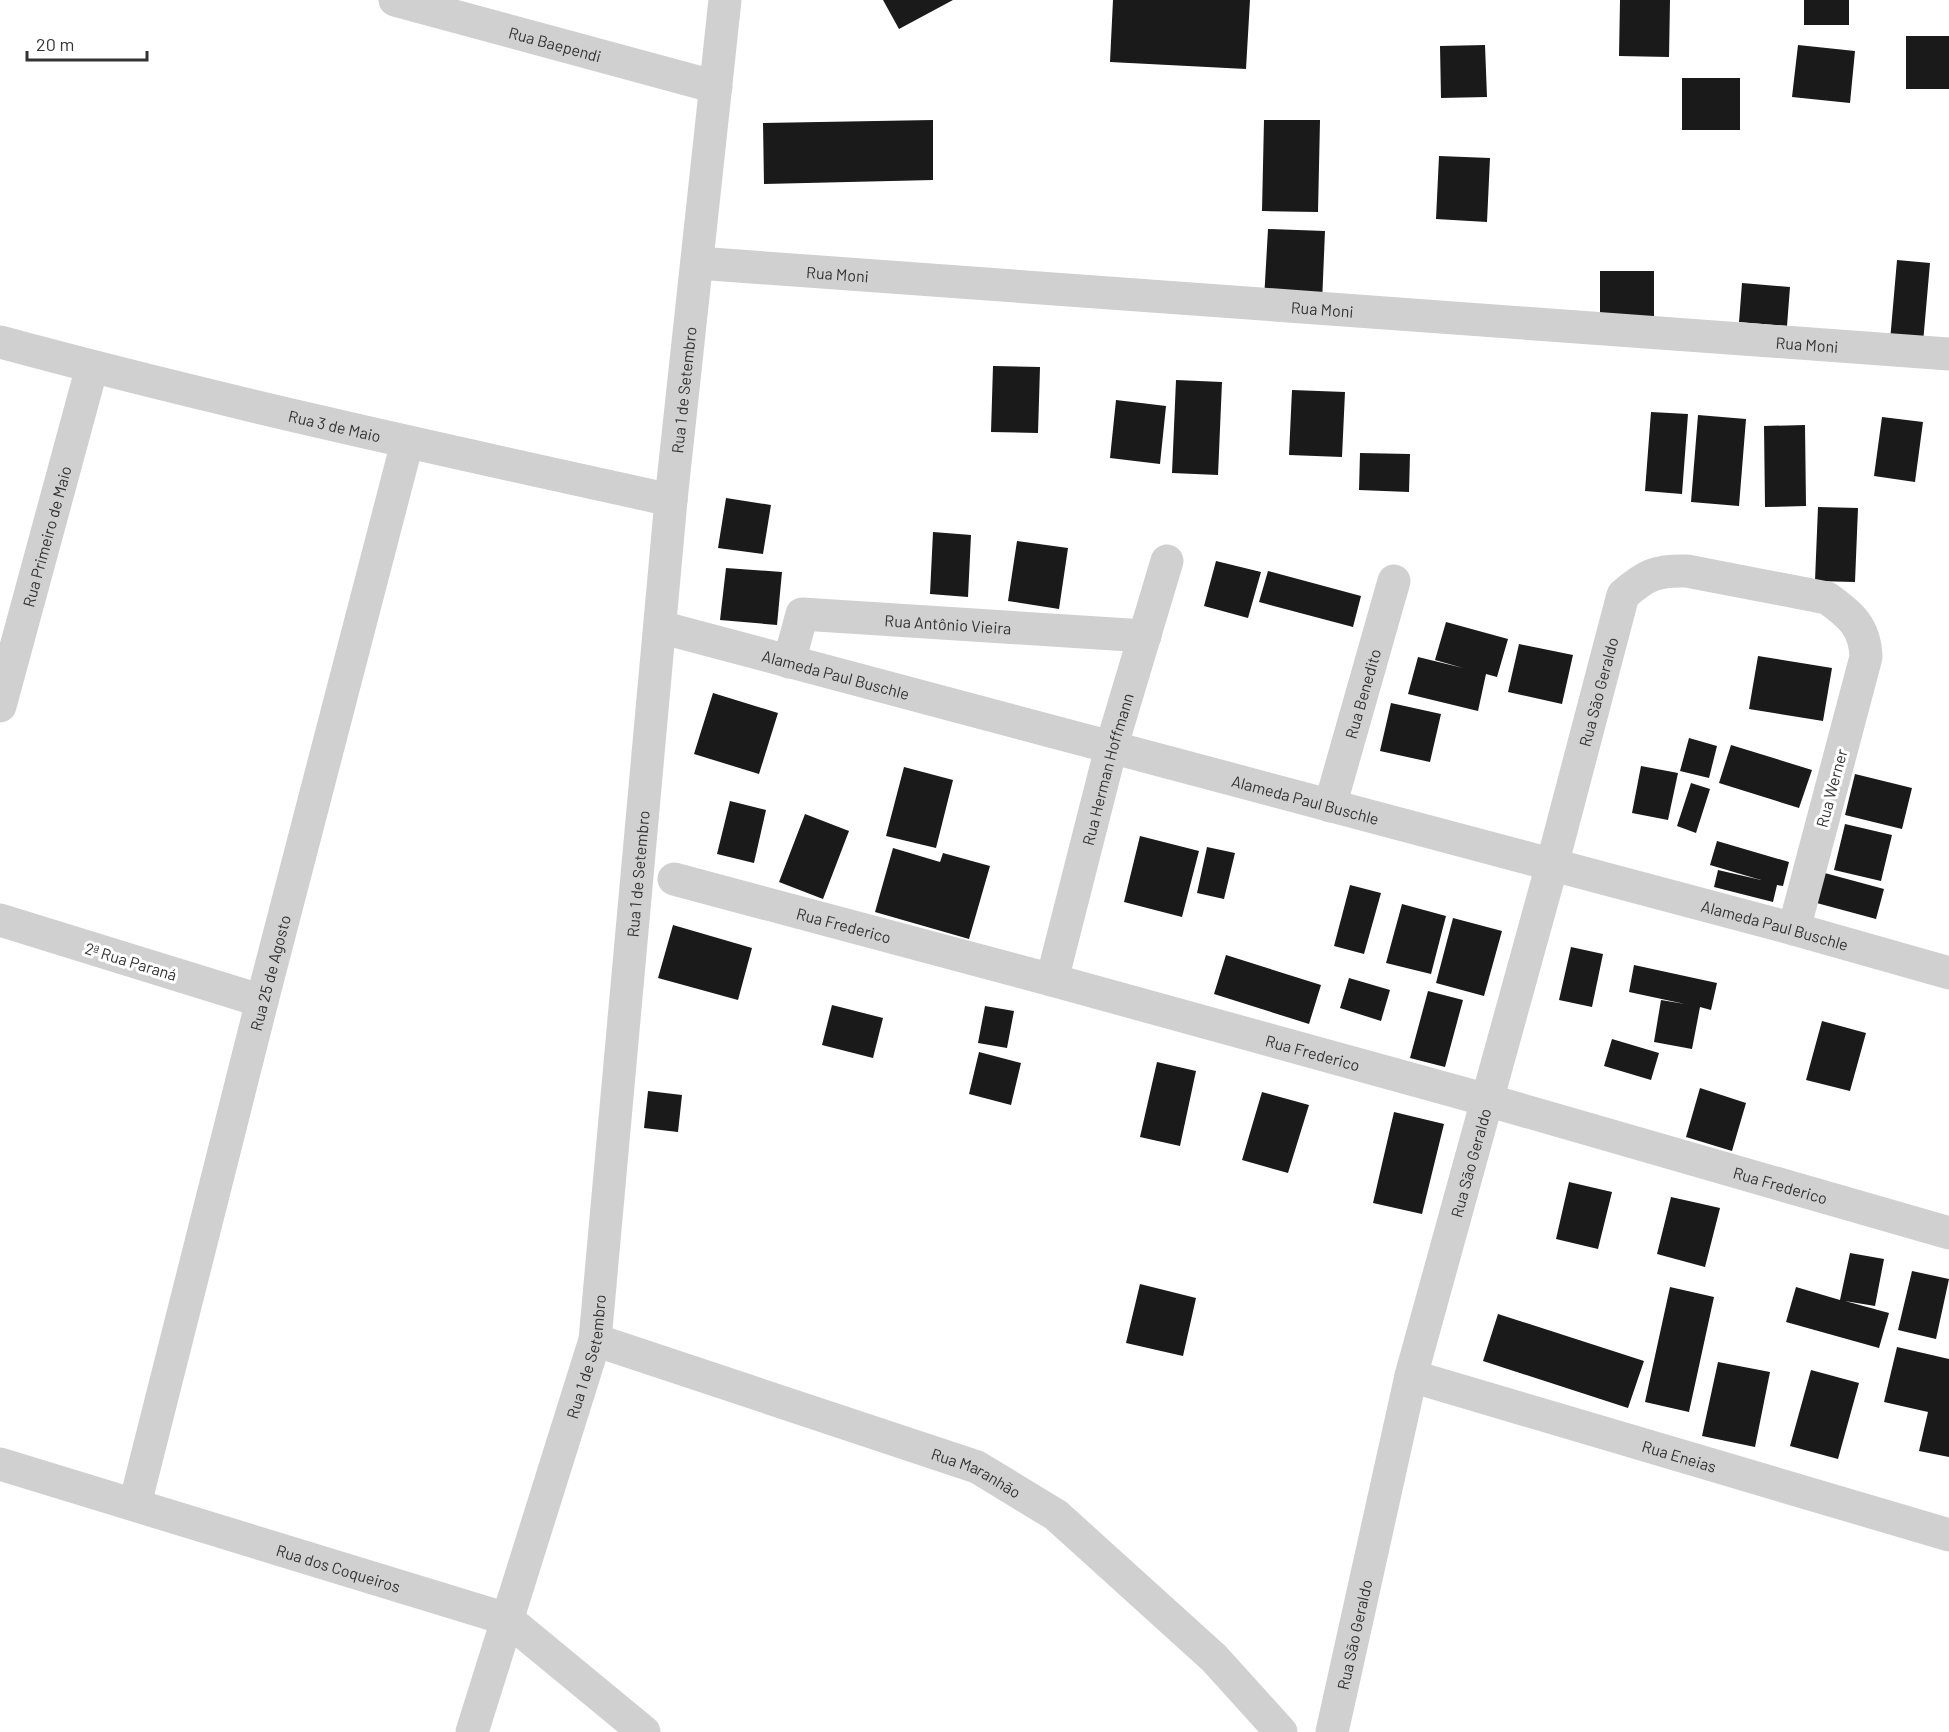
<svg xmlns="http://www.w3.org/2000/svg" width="1949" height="1732" font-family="Barlow,sans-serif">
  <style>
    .building { fill: #1a1a1a }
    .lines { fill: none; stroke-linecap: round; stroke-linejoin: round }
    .minor { stroke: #d0d0d0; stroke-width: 33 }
    .labels { text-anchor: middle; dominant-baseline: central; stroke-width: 6; stroke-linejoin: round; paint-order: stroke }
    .street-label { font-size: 16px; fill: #333; stroke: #fff }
  </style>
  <rect width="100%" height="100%" fill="#fff"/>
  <path class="building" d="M883,0H953L899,29Z
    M1113,0H1250L1246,69L1110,62Z
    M1620,0H1670L1669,57L1619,56Z
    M1804,0H1849V25H1804Z
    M1906,36H1949V89H1906Z
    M1485,45L1487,97L1441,98L1440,46Z
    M1798,45L1855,51L1850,103L1792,97Z
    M1682,78H1740V130H1682Z
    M933,120V180L764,184L763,123Z
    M1264,120H1320L1318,212L1262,211Z
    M1439,156L1490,158L1487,222L1436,219Z
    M1268,229L1325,231L1322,303L1264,300Z
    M1897,260L1930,263L1923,343L1890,341Z
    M1600,271H1654V320L1600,321Z
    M1742,283L1790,287L1787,326L1739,322Z
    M993,366L1040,367L1038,433L991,432Z
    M1176,380L1222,382L1218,475L1172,473Z
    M1292,390L1345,392L1342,457L1289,455Z
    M1116,400L1166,406L1160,464L1110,458Z
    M1651,412L1688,414L1682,494L1645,491Z
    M1698,415L1746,419L1739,506L1691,502Z
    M1882,417L1923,422L1915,482L1874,476Z
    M1805,425L1806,506L1765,507L1764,426Z
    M1360,453L1410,454L1409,492L1359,490Z
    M726,498L771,505L763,554L718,548Z
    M1818,507L1858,508L1855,582L1815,581Z
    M933,532L971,535L968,597L930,594Z
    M1017,541L1068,548L1059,609L1008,601Z
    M1216,561L1261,572L1248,618L1204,606Z
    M726,568L782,572L777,625L720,620Z
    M1268,571L1361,596L1353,627L1259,602Z
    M1446,622L1508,639L1497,677L1486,674L1478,711L1408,694L1418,657L1463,668L1435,660Z
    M1519,644L1573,655L1562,704L1508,692Z
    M1758,656L1832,668L1823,721L1749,709Z
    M713,693L778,713L759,774L694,754Z
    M1391,703L1441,714L1430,762L1380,751Z
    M1689,738L1717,746L1709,778L1680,771Z
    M1731,745L1812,770L1799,808L1719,783Z
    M1641,766L1678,773L1668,820L1632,813Z
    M904,767L953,780L936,848L886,836Z
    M1855,774L1912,788L1902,829L1845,815Z
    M1691,783L1710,789L1696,833L1677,826Z
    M730,801L766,810L754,863L717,854Z
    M805,814L849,831L823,899L779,882Z
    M1845,824L1892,835L1881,881L1834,870Z
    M1140,836L1199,851L1182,917L1124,902Z
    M1717,841L1789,862L1783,886L1777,885L1773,902L1714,887L1718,870L1761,880L1710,865Z
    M1207,847L1235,853L1224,899L1197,893Z
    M893,848L940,862L943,853L990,866L969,939L875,912Z
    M1821,872L1884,889L1876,919L1813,902Z
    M1350,885L1381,893L1364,954L1334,946Z
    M1402,904L1446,916L1431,974L1386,963Z
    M1453,918L1502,931L1484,996L1436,983Z
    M673,925L752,948L738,1000L658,978Z
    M1571,947L1603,954L1592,1007L1559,1000Z
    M1226,955L1321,985L1309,1024L1214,994Z
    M1634,965L1717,983L1711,1010L1700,1007L1692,1049L1654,1042L1661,1000L1685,1004L1629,992Z
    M1349,978L1390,990L1381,1021L1340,1008Z
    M1428,991L1463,1000L1445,1067L1410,1058Z
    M832,1005L883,1018L873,1058L822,1045Z
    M985,1006L1014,1011L1007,1048L978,1043Z
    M1822,1021L1866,1033L1850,1091L1806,1080Z
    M1612,1039L1659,1053L1651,1080L1604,1066Z
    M979,1052L1021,1063L1011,1105L969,1094Z
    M1157,1062L1196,1071L1180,1146L1140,1137Z
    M1700,1088L1746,1103L1732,1151L1686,1137Z
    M648,1091L682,1095L678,1132L644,1128Z
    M1262,1092L1309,1105L1288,1173L1242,1160Z
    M1394,1112L1444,1124L1422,1214L1373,1203Z
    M1569,1182L1612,1192L1598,1249L1556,1239Z
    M1671,1197L1720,1208L1705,1267L1657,1254Z
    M1850,1253L1884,1259L1875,1306L1845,1301L1889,1313L1879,1348L1786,1322L1796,1287L1840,1300Z
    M1912,1271L1949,1279L1936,1339L1898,1330Z
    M1140,1284L1196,1298L1183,1356L1126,1343Z
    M1670,1287L1714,1297L1689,1412L1645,1402Z
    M1498,1314L1644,1361L1628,1408L1483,1361Z
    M1897,1347L1949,1359V1457L1919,1451L1928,1412L1884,1402Z
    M1718,1362L1770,1372L1755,1447L1702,1436Z
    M1811,1370L1859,1383L1838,1459L1790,1446Z"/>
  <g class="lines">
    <g class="minor">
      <path id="s1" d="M395,0L716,87"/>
      <path id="s2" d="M697,263L1949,354"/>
      <path id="s3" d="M0,342C222,402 447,451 671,500"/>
      <path id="s4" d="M660,627L1794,929L1949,973"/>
      <path id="s5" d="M789,662L802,614L1145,636"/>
      <path id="s6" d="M0,706L92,367"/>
      <path id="s7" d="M1330,806L1394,581"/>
      <path id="s8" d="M674,879L1052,980L1487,1100L1949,1233"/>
      <path d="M0,920L262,1001"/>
      <path id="s9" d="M1052,980L1111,748L1167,561"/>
      <path id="s10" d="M595,1340L977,1467L1056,1515L1214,1658L1281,1732"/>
      <path id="s11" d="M1411,1376L1949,1535"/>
      <path id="s12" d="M0,1464L507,1619L644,1732"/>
      <path id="s13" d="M135,1504L262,1001L407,443"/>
      <path id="s14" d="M472,1732L595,1340L671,500L725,0"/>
      <path id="s15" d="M1332,1732L1411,1376L1552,865L1623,595C1646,575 1656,570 1687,571L1827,598C1851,615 1865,627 1866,657L1794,929"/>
    </g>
  </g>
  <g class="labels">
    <g class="street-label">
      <text stroke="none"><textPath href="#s1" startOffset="166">Rua Baependi</textPath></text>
      <text stroke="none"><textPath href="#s2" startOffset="141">Rua Moni</textPath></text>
      <text stroke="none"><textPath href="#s2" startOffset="627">Rua Moni</textPath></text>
      <text stroke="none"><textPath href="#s2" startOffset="1113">Rua Moni</textPath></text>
      <text stroke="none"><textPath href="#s14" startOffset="1365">Rua 1 de Setembro</textPath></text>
      <text stroke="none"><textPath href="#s3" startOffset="345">Rua 3 de Maio</textPath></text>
      <text stroke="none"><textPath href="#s6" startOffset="176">Rua Primeiro de Maio</textPath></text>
      <text stroke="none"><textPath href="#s5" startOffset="196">Rua Antônio Vieira</textPath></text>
      <text stroke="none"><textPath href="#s4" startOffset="182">Alameda Paul Buschle</textPath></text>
      <text stroke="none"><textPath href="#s15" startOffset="1074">Rua São Geraldo</textPath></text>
      <text stroke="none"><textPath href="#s7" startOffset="117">Rua Benedito</textPath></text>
      <text stroke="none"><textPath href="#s9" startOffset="218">Rua Herman Hoffmann</textPath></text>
      <text transform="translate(1831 788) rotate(-75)">Rua Werner</text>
      <text stroke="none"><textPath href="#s4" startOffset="668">Alameda Paul Buschle</textPath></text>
      <text stroke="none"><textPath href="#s14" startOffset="879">Rua 1 de Setembro</textPath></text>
      <text stroke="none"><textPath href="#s4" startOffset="1154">Alameda Paul Buschle</textPath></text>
      <text stroke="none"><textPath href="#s8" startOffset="176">Rua Frederico</textPath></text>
      <text transform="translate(131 961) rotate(17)">2ª Rua Paraná</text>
      <text stroke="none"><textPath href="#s13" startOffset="548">Rua 25 de Agosto</textPath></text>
      <text stroke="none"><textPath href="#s8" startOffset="662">Rua Frederico</textPath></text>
      <text stroke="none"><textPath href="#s15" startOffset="586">Rua São Geraldo</textPath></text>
      <text stroke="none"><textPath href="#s8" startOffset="1148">Rua Frederico</textPath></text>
      <text stroke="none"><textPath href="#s14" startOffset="393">Rua 1 de Setembro</textPath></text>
      <text stroke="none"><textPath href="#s11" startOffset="280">Rua Eneias</textPath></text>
      <text stroke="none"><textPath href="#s10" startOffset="404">Rua Maranhão</textPath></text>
      <text stroke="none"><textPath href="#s12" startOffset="354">Rua dos Coqueiros</textPath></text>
      <text stroke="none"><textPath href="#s15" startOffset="100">Rua São Geraldo</textPath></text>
    </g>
  </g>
  <path d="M27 51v9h120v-9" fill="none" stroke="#333333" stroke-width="3"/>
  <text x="36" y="51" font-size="18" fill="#333333" stroke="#ffffff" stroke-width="4.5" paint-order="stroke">20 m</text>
</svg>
